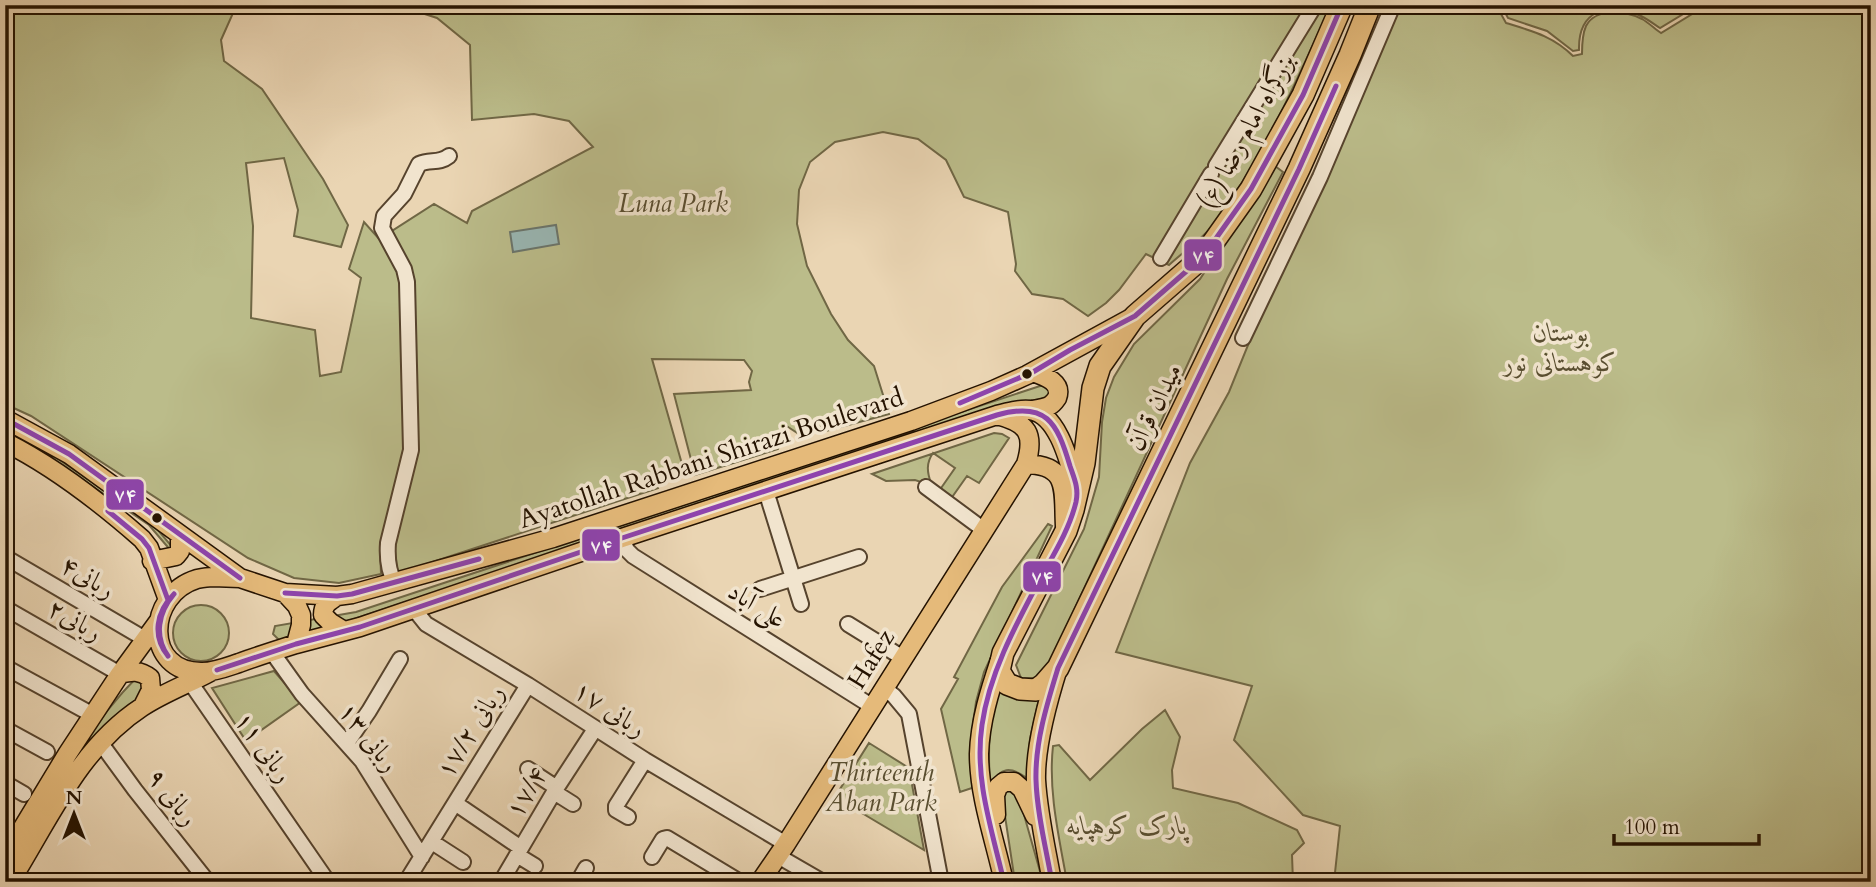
<svg xmlns="http://www.w3.org/2000/svg" width="1876" height="887" font-family="Cardo,Amiri,serif">
  <style>
    .green { fill: #bbbc8a; stroke: #706745; stroke-width: 2 }
    .water { fill: #99b7b4; stroke: #6a756c; stroke-width: 2 }
    .lines { fill: none; stroke-linecap: round; stroke-linejoin: round }
    .minor-casing { stroke: #56432d; stroke-width: 18 }
    .major-casing { stroke: #241200; stroke-width: 21 }
    .highway-casing { stroke: #241200; stroke-width: 24 }
    .minor { stroke: #f1e4ce; stroke-width: 14 }
    .major { stroke: #e5ba7a; stroke-width: 18 }
    .highway { stroke: #e5ba7a; stroke-width: 21 }
    .bus-1-casing { stroke: #f1e4ce; stroke-width: 10 }
    .bus-1 { stroke: #8e44ad; stroke-width: 5 }
    .bus-dot { fill: #241200; stroke: #f1e4ce; stroke-width: 2.5 }
    .labels { text-anchor: middle; dominant-baseline: central; stroke-width: 7; stroke-linejoin: round; paint-order: stroke }
    .street-label { font-size: 26px; fill: #241200; stroke: #f1e4ce }
    .park-label { font-size: 26px; font-style: italic; fill: #594e30; stroke: #f1e4ce }
    .line-badge { stroke: #f1e4ce; stroke-width: 2.5 }
    .badge-label { font-size: 19px; text-anchor: middle; font-weight: bold; fill: #fff }
  </style>
  <rect width="100%" height="100%" fill="#ead5b3"/>
  <filter id="stains"><feTurbulence type="fractalNoise" baseFrequency=".00286" numOctaves="4"/><feColorMatrix values="0 0 0 0 .2 0 0 0 0 .09 0 0 0 0 .02 0 0 0 .5 -.17"/></filter>
  <radialGradient id="worn" r=".72"><stop offset=".6" stop-color="#630" stop-opacity="0"/><stop offset="1" stop-color="#630" stop-opacity=".3"/></radialGradient>
  <path class="green" d="M5,5H255L233,13L221,40L224,61L262,89L323,179L348,225L341,247L294,236L298,210L284,158L246,163L253,226L251,318L315,330L320,376L341,372L361,278L349,269L364,222L381,241L401,279L405,464L380,547L381,574L339,583L294,578L248,558L31,416L5,404Z
    M397,5H1331C1297,80 1263,159 1213,225C1201,240 1183,252 1169,265L1146,254L1119,290L1106,303L1088,316L1063,299L1032,294L1015,271L1016,264L1008,212L964,197L946,160L918,139L883,132L835,142L810,162L799,190L797,224L807,266L831,314L848,340L874,366L889,414L822,432L820,427L805,438L785,425L778,449L695,475L674,394L751,390L749,382L752,371L744,360L652,359L682,464L653,473L658,488L396,574L394,548L416,457L408,267L392,231L434,204L467,223L472,211L593,147L569,121L534,114L472,120L470,45L437,18Z
    M1394,5H1496L1506,23C1532,31 1553,36 1573,56L1582,54C1582,45 1582,35 1586,26C1596,7 1626,11 1642,19C1649,23 1655,29 1661,33L1707,5H1871V882H1334L1340,826L1303,815L1234,740L1252,686L1116,652L1190,463L1229,392L1349,96Z
    M1501,5H1698L1660,28C1654,24 1647,19 1641,16C1608,1 1578,10 1579,50L1573,51L1547,31L1508,18Z
    M1275,166L1283,172L1227,279L1052,658C1043,674 1041,680 1021,678L1016,665L1084,529L1099,477L1102,422L1106,398L1114,377L1134,344L1200,279Z
    M1043,385L1047,386L1051,396C1039,402 1020,401 1006,404L345,622L284,640H279L273,634L275,626L356,612Z
    M5,428L42,448L152,523L174,549L172,552L149,525L39,450L5,432Z
    M994,433L1002,434L1009,438L979,483L967,476L950,500L939,491L955,468L933,453C926,463 927,472 931,483L930,485L915,480L886,481L872,474Z
    M1048,524L1052,526L984,672L976,702L971,740L972,788L960,792L941,709L958,679L954,677L1002,587Z
    M173 633a28 28 0 1 1 56 0a28 28 0 1 1-56 0Z
    M274,671L301,702L246,741L212,688Z
    M139,675L145,678L144,694L123,710L106,726L5,879V872C45,804 83,731 139,675Z
    M1000,686C1013,697 1022,700 1039,699L1030,739L1027,778C1010,766 1001,767 990,785C988,752 988,717 1000,686Z
    M1165,710L1180,737L1172,770L1173,788L1238,803L1297,830L1304,843L1292,855L1293,882H1067C1059,837 1048,791 1053,746L1059,745L1090,780L1142,729Z
    M869,743L909,768L924,850L835,797Z
    M1008,787L1017,790L1043,882H1015L1003,803V793Z"/>
  <path class="water" d="M556,225L559,244L513,252L510,232Z"/>
  <g class="lines">
    <g class="minor-casing">
      <path id="minor" d="M1216,166L1315,5
        M1161,258L1211,174
        M1243,338L1320,177L1393,5
        M926,487L984,530
        M766,491L801,604
        M622,538L627,550L633,556L873,707
        M5,557L145,639
        M395,583C388,571 387,557 388,543L411,450L407,282L404,269L382,228L384,216L404,194L419,164C430,159 439,164 449,156
        M760,589L859,557
        M5,608L120,674
        M414,609L426,624L528,685L645,760L786,844
        M848,624L903,658
        M272,652L302,694L362,761L422,857
        M5,667L93,715
        M190,682L328,882
        M884,688L894,696L909,714L941,882
        M5,729L47,752
        M100,742L135,790L208,882
        M347,743L369,711L400,659
        M528,769L557,788
        M5,783L24,794
        M554,792L573,804
        M455,803L521,848
        M628,817L616,810V806L645,760
        M432,842L463,862
        M517,855L535,866
        M778,856L823,882
        M652,857L663,839L667,838L740,882
        M406,882L528,685
        M501,882L554,792L595,729
        M578,882L586,868"/>
    </g>
    <g class="major-casing">
      <path id="major" d="M1033,410C1038,409 1044,408 1049,406C1053,404 1055,401 1057,398C1063,382 1044,376 1033,372
        M5,419L69,454L240,578
        M5,442C55,467 101,503 142,539L149,548L168,600
        M1026,464C1070,465 1063,491 1065,526
        M152,561L176,556L180,551V535
        M213,577L240,578L285,593L297,606L301,615V625L296,644C277,650 258,656 239,663C227,667 215,672 202,672C144,673 145,595 197,579C202,578 208,577 213,577Z
        M285,593L337,596L352,594L553,538L911,421L991,391L1027,375L1135,316
        M337,596C329,602 323,604 323,615L331,623L344,631
        M296,644L360,627L622,538L997,415C1008,412 1019,409 1030,410C1059,414 1070,465 1077,489
        M1000,660C990,690 980,721 979,754C979,797 995,840 1004,882
        M120,674C132,671 140,670 150,678L151,690L143,706
        M996,815L995,795L998,787L1004,782H1014L1022,789L1035,816
        M5,857L68,753L120,674L158,622
        M10,882C49,820 79,748 142,707C163,693 188,684 210,672
        M760,882L786,844L1026,464C1035,434 1028,423 997,415
        M1052,882C1046,848 1038,814 1036,780C1035,747 1048,700 1058,668"/>
    </g>
    <g class="highway-casing">
      <path id="highway" d="M1342,5L1303,95L1251,189L1212,244L1197,262L1135,316L1100,366L1093,388L1084,463L1073,510L1066,531L1003,653L999,671L1007,684L1020,689L1036,690L1044,684L1058,668L1299,169L1350,55L1370,5"/>
    </g>
    <use href="#minor" class="minor"/>
    <use href="#major" class="major"/>
    <use href="#highway" class="highway"/>
    <g class="bus-1-casing">
      <path id="bus-1" d="M960,403L1033,372L1070,350L1135,316L1197,262L1212,244L1251,189L1303,95L1342,5
        M5,419L69,454L240,578
        M108,511L142,539L149,548L168,600
        M285,593L337,596L352,594L479,559
        M296,644L360,627L622,538L997,415C1046,401 1057,422 1070,466C1074,478 1079,488 1076,502C1069,531 1052,557 1038,583C1014,628 989,675 982,725C974,779 992,830 1004,882
        M168,656C152,636 156,612 174,594
        M168,656C154,636 158,613 174,594
        M217,670L296,644
        M217,670L296,644
        M1052,882C1046,848 1037,814 1036,780C1035,742 1047,704 1058,668L1299,169L1336,86"/>
    </g>
    <use href="#bus-1" class="bus-1"/>
  </g>
  <g class="bus-dot">
    <circle cx="1027" cy="374" r="6"/>
    <circle cx="157" cy="518" r="6"/>
  </g>
  <g class="labels">
    <g class="street-label">
      <text transform="translate(1246 131) rotate(-61)">بزرگراه امام رضا (ع)</text>
      <text transform="translate(1154 407) rotate(-64)">میدان قرآن</text>
      <text transform="translate(711 458) rotate(-18)">Ayatollah Rabbani Shirazi Boulevard</text>
      <text transform="translate(88 577) rotate(31)">ربانی۴</text>
      <text transform="translate(757 605) rotate(32)">علی آباد</text>
      <text transform="translate(75 620) rotate(30)">ربانی۲</text>
      <text transform="translate(871 659) rotate(-58)">Hafez</text>
      <text transform="translate(610 709) rotate(33)">ربانی ۱۷</text>
      <text transform="translate(470 731) rotate(-58)">ربانی ۱۷/۲</text>
      <text transform="translate(369 737) rotate(52)">ربانی ۱۳</text>
      <text transform="translate(264 747) rotate(55)">ربانی ۱۱</text>
      <text transform="translate(526 792) rotate(-59)">۱۷/۴</text>
      <text transform="translate(173 797) rotate(52)">ربانی ۹</text>
    </g>
    <g class="park-label">
      <text x="673" y="203">Luna Park</text>
      <text x="1561" y="332">بوستان<tspan x="1561" dy="30">کوهستانی نور</tspan></text>
      <text x="881" y="772">Thirteenth<tspan x="881" dy="30">Aban Park</tspan></text>
      <text x="1127" y="825">پارک کوهپایه</text>
    </g>
  </g>
  <g class="line-badge">
    <rect x="1183" y="238" width="40" height="34" rx="7" fill="#8e44ad"/>
    <rect x="105" y="478" width="40" height="33" rx="7" fill="#8e44ad"/>
    <rect x="581" y="528" width="40" height="34" rx="7" fill="#8e44ad"/>
    <rect x="1022" y="560" width="40" height="33" rx="7" fill="#8e44ad"/>
  </g>
  <g class="badge-label">
    <text x="1203" y="262">۷۴</text>
    <text x="125" y="501">۷۴</text>
    <text x="601" y="552">۷۴</text>
    <text x="1042" y="583">۷۴</text>
  </g>
  <rect width="1876" height="887" fill="none" stroke="#ead5b3" stroke-width="28"/>
  <rect x="7" y="7" width="1862" height="873" fill="none" stroke="#241200" stroke-width="3.5"/>
  <rect x="14" y="14" width="1848" height="859" fill="none" stroke="#241200" stroke-width="2"/>
  <g transform="translate(74 814)" stroke="#f1e4ce" stroke-width="5" paint-order="stroke">
  <path d="M0-5L12 26L0 18L-12 26Z" fill="#241200"/>
  <text y="-10" font-size="19" font-weight="bold" text-anchor="middle" fill="#241200">N</text>
  </g>
  <path d="M1614 834v10h145v-10" fill="none" stroke="#241200" stroke-width="3.5"/>
  <text x="1624" y="834" font-size="21" fill="#241200" stroke="#f1e4ce" stroke-width="5" paint-order="stroke">100 m</text>
  <rect width="100%" height="100%" filter="url(#stains)"/>
  <rect width="100%" height="100%" fill="url(#worn)"/>
</svg>
